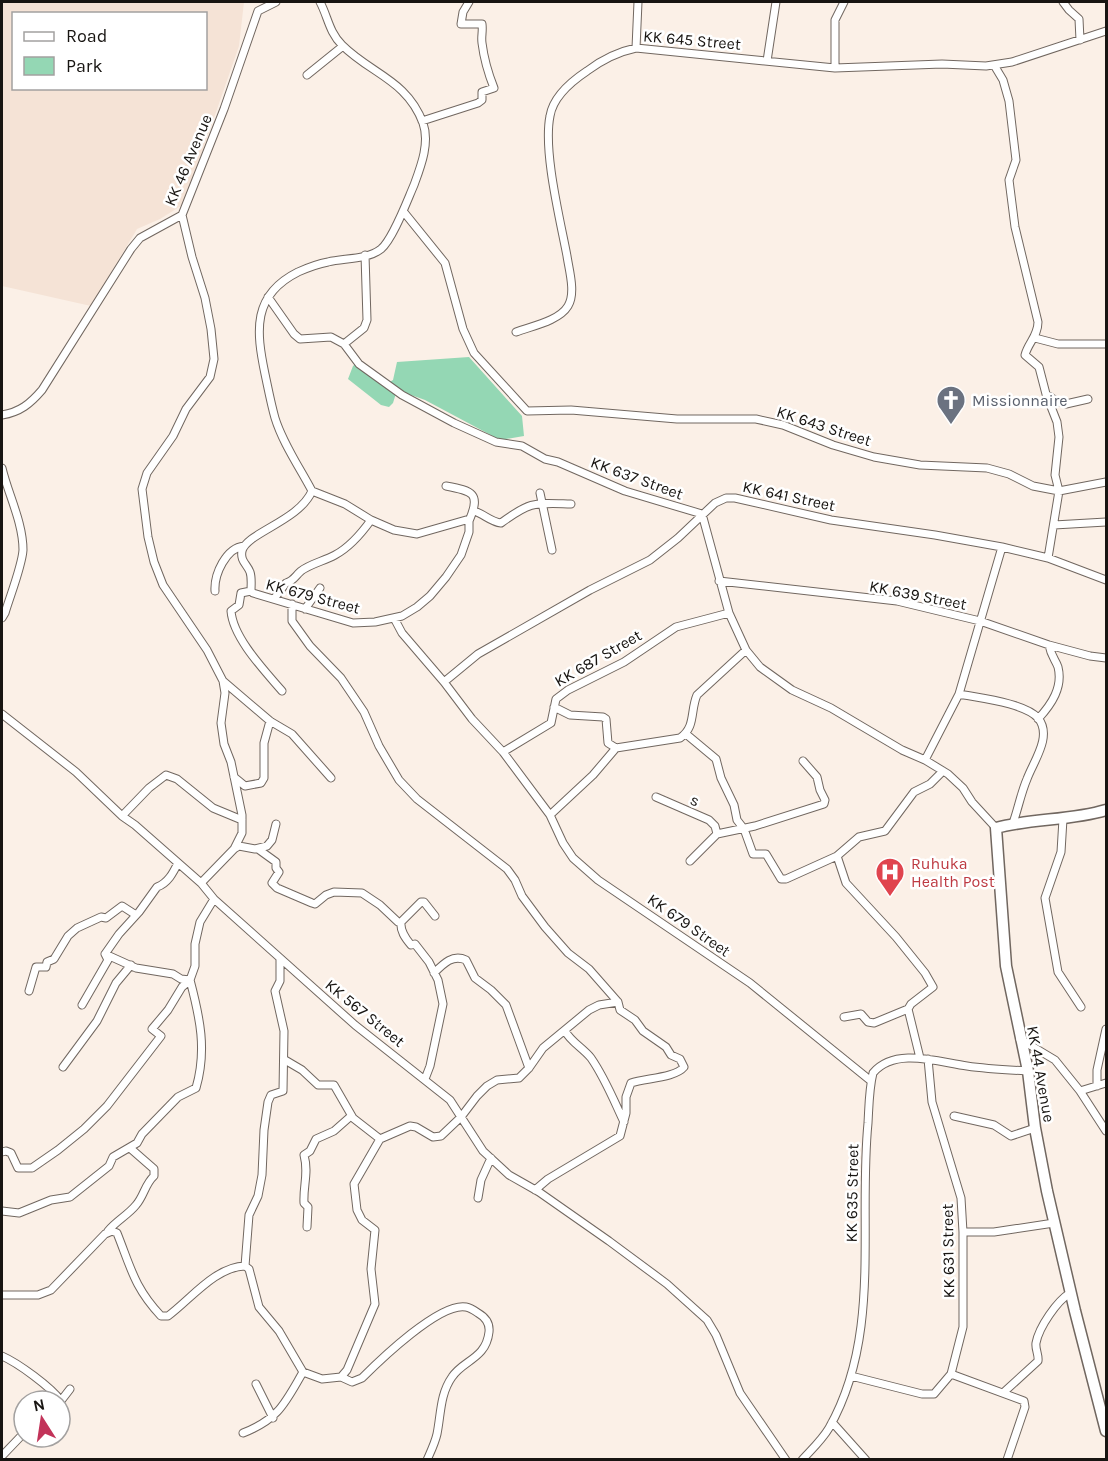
<svg xmlns="http://www.w3.org/2000/svg" width="1108" height="1461" font-family="Karla,sans-serif">
  <style>
    .built { fill: #f5e3d6; fill-rule: evenodd }
    .green { fill: #94d7b4 }
    .lines { fill: none; stroke-linecap: round; stroke-linejoin: round }
    .minor-casing { stroke: #716760; stroke-width: 9 }
    .secondary-casing { stroke: #716760; stroke-width: 13 }
    .minor { stroke: #fff; stroke-width: 7 }
    .secondary { stroke: #fff; stroke-width: 10 }
    .labels { text-anchor: middle; dominant-baseline: central; stroke-width: 5; stroke-linejoin: round; paint-order: stroke }
    .street-label { font-size: 16px; fill: #181512; stroke: #fff }
    .worship-label { font-size: 16px; fill: #5b616d; stroke: #fff; text-anchor: start }
    .health-label { font-size: 16px; fill: #be3a42; stroke: #fff; text-anchor: start }
  </style>
  <rect width="100%" height="100%" fill="#fbf0e7"/>
  <path class="built" d="M2,2H244L239,46L184,204L160,219L137,229L91,306L2,286ZM14,14H206V88H14Z"/>
  <path class="green" d="M469,357L522,416L524,436L500,440L425,400L397,390L393,403L389,407L381,405L348,379L353,366L358,362L386,384L393,380L397,362Z"/>
  <g class="lines">
    <g class="minor-casing">
      <path id="minor" d="M1063,2L1069,10L1079,19L1080,40
        M636,48L638,2
        M767,61L776,2
        M994,65L1003,80L1009,101L1016,160L1009,180L1015,227L1038,322C1038,336 1028,343 1025,355L1039,367L1046,394L1056,401L1066,404L1088,399
        M835,68V20L844,2
        M307,75L343,46
        M422,121L478,103L482,100V92L494,88C488,73 484,59 482,43C481,36 483,32 482,24H461L463,12L469,2
        M403,211L445,263L463,329L474,353L527,411L571,410L677,419H756L783,425L833,445L874,457L920,465L987,468L1009,474L1033,486L1059,491L1106,482
        M182,215L192,257L205,298L211,329L214,359L210,377L186,409L173,436L147,473L142,489L148,537L154,562L163,585L207,650L223,681L225,693L221,723L224,744L231,762L242,815V833L234,849L201,883
        M268,297L294,334L300,339L331,337L344,344L359,364L402,395L454,423L496,442L522,446L545,459L558,462L625,491L702,514L729,613L746,650L760,667L792,690L831,708L902,750L925,760L948,774L963,788L972,802L996,828
        M516,332C532,326 559,321 568,306C576,293 569,270 567,256C560,219 543,151 550,116C553,97 572,81 587,71C603,59 617,52 636,48L835,68L942,64L986,66L1012,62L1106,31
        M1035,338L1058,344H1106
        M344,344L364,328L367,320L365,255
        M1046,394L1057,422L1059,437L1055,475L1059,491L1048,558
        M2,415C20,412 30,404 42,390L131,249L140,238L182,215L224,109L258,11L276,2
        M2,468C8,494 23,522 23,550C22,566 10,596 5,613L2,618
        M446,486C473,491 481,493 469,521
        M312,491L345,504L371,520L394,530L417,534L466,520L469,521V532L461,555L446,577L430,596L417,607L402,616L375,622L353,623L253,593L251,591C251,585 252,578 250,572C247,564 240,561 242,551C246,533 299,521 312,491C300,468 283,444 275,418C271,404 268,388 265,374C256,331 252,295 298,272C307,268 317,264 328,262C344,258 367,260 381,249C393,239 407,201 414,185C421,166 430,143 423,123C407,80 371,74 342,45C329,32 328,17 320,2
        M540,493L552,550
        M474,511C484,514 491,522 501,523C531,501 534,503 571,504
        M1054,525L1106,522
        M719,581L897,601L980,621L1049,645L1090,656L1106,658
        M215,591C214,574 226,548 244,546
        M251,591L241,593L239,605L231,611C233,638 265,671 282,691
        M274,599L286,583C294,581 295,576 301,571C310,564 324,561 335,555C350,547 361,534 371,520
        M292,604V621L310,646L341,678L364,712L379,746L399,780L417,799L507,869L515,880L522,896L545,927L568,953L589,969L618,1002L620,1010L635,1020L643,1031L666,1047L671,1055L680,1059L684,1067C675,1078 645,1078 631,1083L626,1097V1113L620,1136L548,1179L535,1190
        M305,609L320,588
        M394,618L402,633L444,682L472,719L503,752L550,815L563,843L573,858L598,880L750,983L871,1081
        M223,681L270,721L292,734L331,778
        M444,682L478,654L590,590L650,560L678,538L715,503L726,498H735L831,520L935,535L1002,547L1048,558L1106,580
        M959,694C979,698 1025,703 1038,718C1053,736 1033,762 1027,779C1021,793 1018,809 1013,823
        M554,707L570,715L603,717L606,719L608,743L616,748
        M2,714L76,772L122,816L135,825L201,883L214,899L355,1025L450,1100L483,1151L509,1175L539,1192L609,1241L667,1284L707,1320L716,1335L740,1393L786,1460
        M1038,719C1052,704 1063,687 1058,667C1055,659 1051,656 1049,645
        M686,734L716,759L721,778L734,805L737,820L744,829L753,854H766L781,879H786L837,856L846,883L896,937L925,973L933,987L911,1004L908,1009L920,1058
        M503,752L551,723L556,699L568,690L624,662L676,627L729,613
        M925,760L959,694L1002,547
        M234,777L245,786L261,783L264,778V743L270,721
        M656,797L709,820L715,826L717,834
        M550,815L593,775L616,748L680,738C696,727 690,711 697,695L746,650
        M122,816L149,788L166,775L177,779L213,808L242,820
        M1063,819L1061,852L1045,898L1058,972L1081,1007
        M234,849L239,846L255,849L267,846L272,840L276,824
        M258,849L276,862V868L279,872L272,883L277,888L312,903L315,904L326,895L334,892L362,893L380,905L398,922H401L421,902H424L435,916
        M837,856L859,837L885,831L914,792L930,784L943,771
        M690,861L717,834L755,826L824,804L825,800L820,790L817,777L803,761
        M401,922C400,931 405,938 411,945L415,944L429,962L438,980L443,1004L430,1066L425,1079
        M280,960V981L275,991L284,1031L283,1091L271,1095L268,1102L264,1130L262,1175L258,1196L249,1215L245,1266L249,1269L259,1307L279,1331L303,1372L322,1379L341,1377L347,1370L375,1304L371,1269L375,1230L362,1220L357,1210L354,1184L380,1139L410,1126L416,1127L433,1137L441,1136L461,1117L477,1096L487,1086L497,1080L519,1078L529,1068L543,1048L589,1010L599,1005L618,1002
        M434,973C444,963 453,954 466,960L475,978L491,990L506,1005L529,1068
        M29,991L36,967H46L47,962L54,959L68,936L77,928L101,917L106,918L122,906L136,915
        M82,1005L108,960L105,954
        M844,1017L861,1014L868,1022L874,1023L908,1009
        M565,1031C571,1042 583,1048 591,1058C605,1078 614,1101 624,1122
        M1020,1039L1055,1060L1080,1091L1106,1131
        M285,1060L302,1070L318,1085H334L353,1118L380,1139
        M63,1067L97,1021L116,983L131,965
        M1097,1086V1070L1106,1029
        M1080,1091L1106,1083
        M954,1116L994,1125L1011,1136L1035,1128
        M2,1152L6,1151L11,1153L18,1168H32L58,1150L84,1129L107,1106L161,1036L152,1029L168,1010L182,987L190,980L195,966V944L200,922L214,899
        M478,1198L481,1180L491,1158
        M2,1211L19,1213L51,1200L70,1197L109,1166L113,1157L137,1143L142,1134L178,1097L196,1088C207,1050 200,1018 190,980L181,979L173,974L136,968L105,954L119,934L139,912L157,887C168,883 173,873 178,863
        M307,1227L308,1207L304,1203C303,1185 309,1173 304,1155L310,1151L316,1139L334,1131L351,1116
        M108,1231C116,1221 128,1215 136,1205C144,1196 145,1184 154,1176V1169L130,1148
        M963,1232H994L1054,1223
        M2,1295H38L51,1290L105,1234L112,1231L117,1233C131,1268 134,1287 161,1316H168C191,1299 215,1267 245,1266
        M2,1356C18,1363 51,1387 61,1401
        M951,1374L1024,1401L1025,1407L1007,1460
        M851,1376L922,1394H934L951,1374L963,1327V1232L961,1198L932,1102L928,1059
        M341,1377L352,1382L362,1378C380,1360 440,1302 466,1307C471,1308 475,1311 478,1313C485,1317 490,1323 489,1332C486,1359 463,1360 452,1377C440,1394 441,1414 437,1434C435,1443 431,1451 427,1460
        M256,1384L273,1418
        M1004,1392L1038,1361C1039,1355 1035,1349 1036,1343C1039,1327 1057,1301 1070,1293
        M60,1402L70,1389
        M832,1422L866,1460
        M243,1433C279,1419 285,1403 303,1372
        M2,1456L24,1433
        M802,1460C811,1450 822,1440 829,1428C882,1335 858,1225 868,1123C869,1106 869,1089 873,1073C895,1047 938,1062 967,1066C987,1069 1008,1070 1028,1071"/>
    </g>
    <g class="secondary-casing">
      <path id="secondary" d="M1106,810C1070,821 1032,818 996,828L1006,966L1028,1071L1035,1128L1047,1191L1075,1311L1106,1431"/>
    </g>
    <use href="#minor" class="minor"/>
    <use href="#secondary" class="secondary"/>
  </g>
  <defs>
    <g id="church-pin" transform="scale(1.5)"><path d="M0 17L-7.5 6A9.5 9.5 0 1 1 7.5 6Z" fill="#6b7280" stroke="#fff"/><path d="M-1.2-6h2.4v3.5h3.3v2.4h-3.3V6h-2.4V-.1h-3.3v-2.4h3.3Z" fill="#fff"/></g>
    <g id="hospital-pin" transform="scale(1.5)"><path d="M0 17L-7.5 6A9.5 9.5 0 1 1 7.5 6Z" fill="#e0444e" stroke="#fff"/><path d="M-5-5h3v3.5h4V-5h3V5h-3V1.5h-4V5h-3Z" fill="#fff"/></g>
  </defs>
  <g fill-rule="evenodd">
    <use href="#church-pin" x="951" y="400"/>
    <use href="#hospital-pin" x="890" y="872"/>
  </g>
  <g class="labels">
    <g class="street-label">
      <text transform="translate(692 40) rotate(5)">KK 645 Street</text>
      <text transform="translate(188 160) rotate(-67)">KK 46 Avenue</text>
      <text transform="translate(824 426) rotate(18)">KK 643 Street</text>
      <text transform="translate(637 478) rotate(20)">KK 637 Street</text>
      <text transform="translate(789 496) rotate(12)">KK 641 Street</text>
      <text transform="translate(918 595) rotate(11)">KK 639 Street</text>
      <text transform="translate(313 596) rotate(15)">KK 679 Street</text>
      <text transform="translate(598 658) rotate(-30)">KK 687 Street</text>
      <text transform="translate(695 800) rotate(21)">s</text>
      <text transform="translate(689 925) rotate(35)">KK 679 Street</text>
      <text transform="translate(365 1013) rotate(39)">KK 567 Street</text>
      <text transform="translate(1041 1074) rotate(80)">KK 44 Avenue</text>
      <text transform="translate(852 1193) rotate(-89)">KK 635 Street</text>
      <text transform="translate(948 1251) rotate(-91)">KK 631 Street</text>
    </g>
    <g class="worship-label">
      <text x="972" y="400">Missionnaire</text>
    </g>
    <g class="health-label">
      <text x="911" y="863">Ruhuka<tspan x="911" dy="18">Health Post</tspan></text>
    </g>
  </g>
  <rect width="1108" height="1461" fill="none" stroke="#181512" stroke-width="6"/>
  <rect x="12" y="12" width="195" height="78" fill="#ffffff" stroke="#a3a1a0" stroke-width="1.5"/>
  <rect x="24" y="32" width="30" height="9" fill="#ffffff" stroke="#a3a1a0" stroke-width="1.5"/>
  <text x="66" y="42" font-size="18" fill="#181512">Road</text>
  <rect x="24" y="57" width="30" height="18" fill="#94d7b4" stroke="#a3a1a0" stroke-width="1.5"/>
  <text x="66" y="72" font-size="18" fill="#181512">Park</text>
  <g transform="translate(42 1419) rotate(348)"><circle r="28" fill="#ffffff" stroke="#a3a1a0" stroke-width="1.5"/>
  <path d="M0-4.5L10 22L0 15L-10 22Z" fill="#c23359"/>
  <text y="-9" font-size="16" font-weight="bold" text-anchor="middle" fill="#181512">N</text>
  </g>
</svg>
